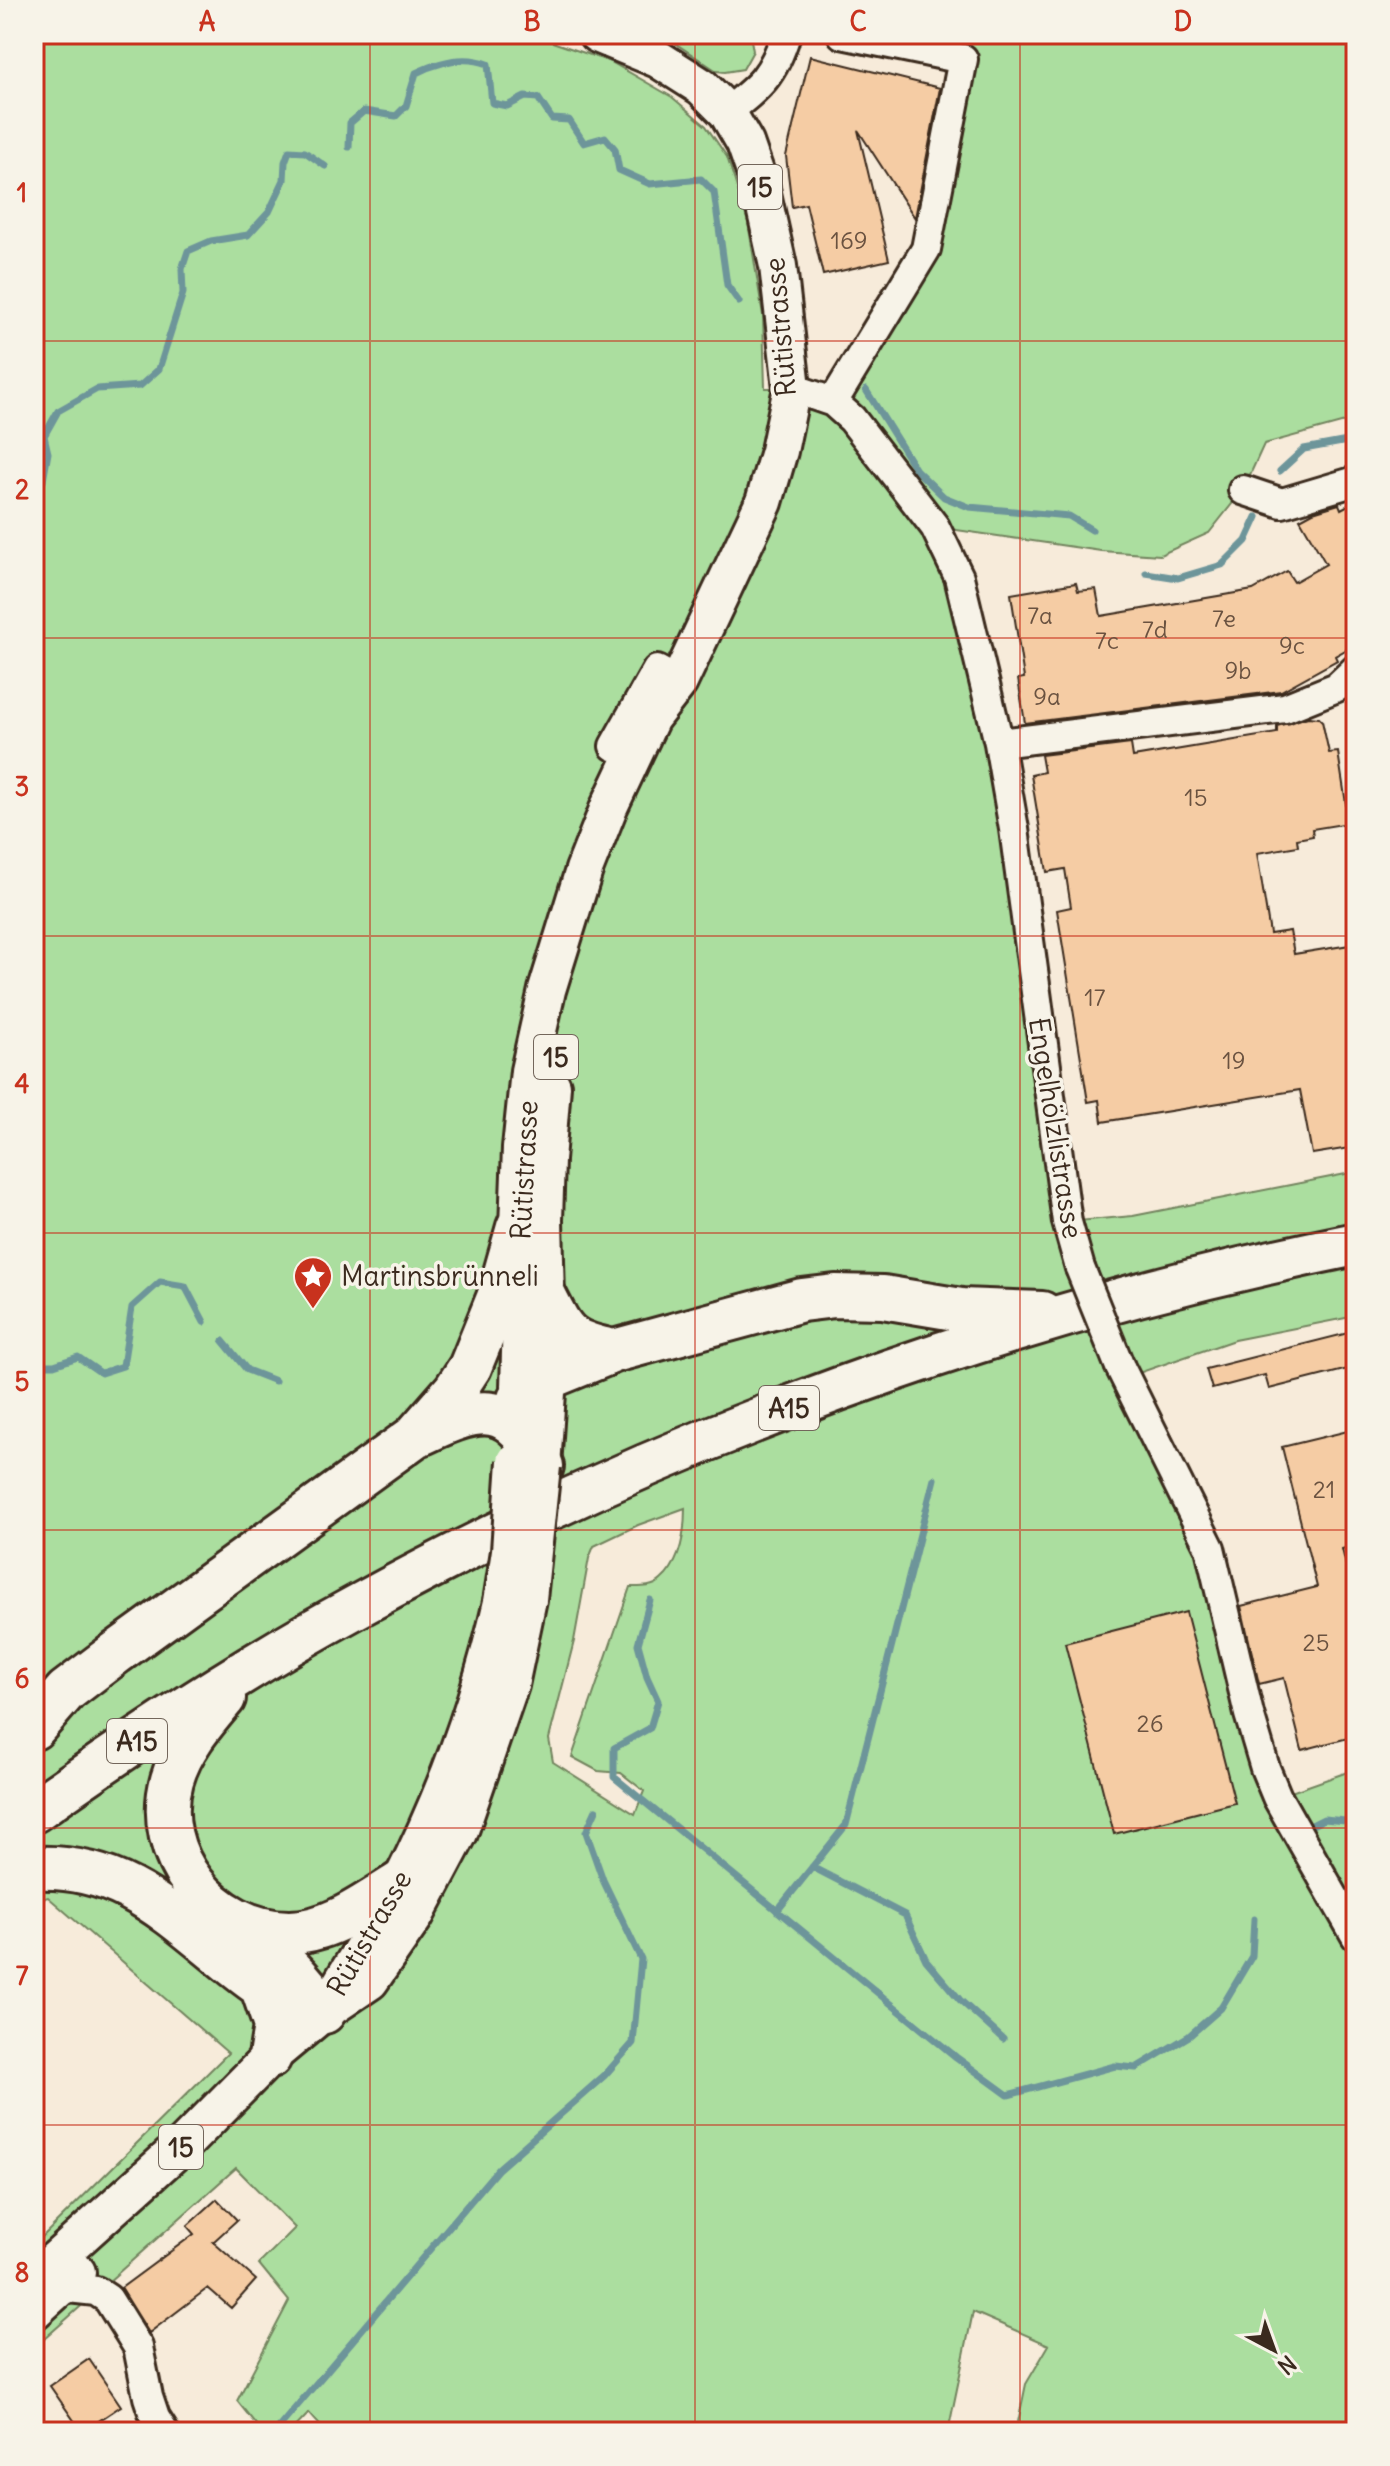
<svg xmlns="http://www.w3.org/2000/svg" width="1390" height="2466" font-family="Delius,sans-serif">
  <style>
    .green { fill: #abde9f; stroke: #73845e; stroke-width: 2; fill-rule: evenodd }
    .lines { fill: none; stroke-linecap: round; stroke-linejoin: round }
    .stream { stroke: #6d959a; stroke-width: 7 }
    .building { fill: #f5cca4; stroke: #3b2a1e; stroke-width: 2 }
    .minor-casing { stroke: #3b2a1e; stroke-width: 34 }
    .major-casing { stroke: #3b2a1e; stroke-width: 42 }
    .highway-casing { stroke: #3b2a1e; stroke-width: 48 }
    .minor { stroke: #f7f3e8; stroke-width: 28 }
    .major { stroke: #f7f3e8; stroke-width: 36 }
    .highway { stroke: #f7f3e8; stroke-width: 42 }
    .minor-bridge-casing { stroke: #3b2a1e; stroke-width: 34; stroke-linecap: butt }
    .major-bridge-casing { stroke: #3b2a1e; stroke-width: 42; stroke-linecap: butt }
    .minor-bridge { stroke: #f7f3e8; stroke-width: 28 }
    .major-bridge { stroke: #f7f3e8; stroke-width: 36 }
    .grid { fill: none; stroke: #c8321e; stroke-width: 2; stroke-opacity: 0.55 }
    .labels { text-anchor: middle; dominant-baseline: central; stroke-width: 7; stroke-linejoin: round; paint-order: stroke }
    .number-label { font-size: 24px; fill: #6a5240 }
    .shield { fill: #f7f3e8; stroke: #73665b; stroke-width: 2 }
    .shield-label { font-size: 26px; font-weight: bold; fill: #3b2a1e }
    .street-label { font-size: 28px; fill: #3b2a1e; stroke: #f7f3e8 }
    .poi-label { font-size: 28px; fill: #3b2a1e; stroke: #f7f3e8; text-anchor: start }
    .neatline { fill: none; stroke: #c8321e; stroke-width: 3 }
    .grid-label { font-size: 26px; text-anchor: middle; font-weight: bold; fill: #c8321e }
  </style>
  <rect width="100%" height="100%" fill="#f7ebda"/>
  <filter id="ink" filterUnits="userSpaceOnUse"><feTurbulence type="fractalNoise" baseFrequency=".0125" numOctaves="2"/><feDisplacementMap in="SourceGraphic" scale="16" xChannelSelector="R" yChannelSelector="G"/><feConvolveMatrix kernelMatrix="1 2 1 2 8 2 1 2 1" color-interpolation-filters="sRGB"/></filter>
  <g filter="url(#ink)">
    <path class="green" d="M34,34H529L611,62L672,97L706,126L727,157L748,222L763,315L765,388H792L833,402L926,249L963,59L975,34H1356V419L1264,444L1243,490L1209,533L1160,555L1101,551L936,527L959,577L1067,1222L1133,1216L1356,1172V1316L1234,1340L1124,1378L1210,1548L1277,1797L1356,1769V2432H1032L1018,2422L1026,2384L1049,2345L973,2312L948,2432H326L309,2413L291,2432H262L237,2401L289,2301L259,2264L295,2228L236,2168L34,2348V2245L228,2053L48,1897L34,1901ZM685,1508C685,1532 681,1563 661,1580C653,1588 640,1587 630,1587L572,1757L598,1771L621,1773L644,1791L635,1814L553,1762L549,1739L574,1641L589,1558L594,1546L638,1525Z
      M650,34H750L753,51L743,69L725,72L717,71L673,42Z
      M34,2391L36,2396L45,2432H34Z"/>
    <g class="lines">
      <path class="stream" d="M349,147L350,123L364,111L396,116L406,106L416,73C438,62 465,55 488,64L492,103L507,106L525,97L538,98L552,119L569,120L584,143L605,137L615,149L619,170L650,184L701,179L714,192L727,285L739,302
        M866,390L916,470L944,497L969,507L1069,516L1092,530
        M1280,471L1304,449L1353,440L1356,437
        M34,498L43,481L48,453L44,436L58,411L97,389L140,386L159,369L183,293L182,269L188,251L211,241L248,235L269,212L284,180L285,162L289,151L305,152L325,166
        M1146,573L1178,578L1222,565L1246,541L1257,517
        M223,1341L247,1370L275,1381
        M34,1365H54L78,1357L101,1373L123,1366L132,1307L160,1282L185,1286L204,1322
        M650,1600L638,1644L647,1677L658,1701L650,1728L614,1748V1777L956,2057L1008,2095L1115,2066L1136,2068L1189,2036L1221,2008L1252,1956L1254,1919
        M1310,1826L1324,1819L1356,1822
        M812,1867L905,1915L926,1960L960,2000L1003,2039
        M777,1911L846,1825L934,1479
        M275,2432L498,2169L605,2075L633,2043L641,1959L603,1880L586,1832L596,1810"/>
    </g>
    <path class="building" d="M810,56L940,88L915,218L858,130L889,260L823,275L806,204L792,207L786,156Z
      M1356,501V644L1335,656L1337,660L1281,691L1025,723L1018,679L1024,678L1011,594L1076,583L1078,591L1096,589L1101,616L1253,590L1287,571L1294,582L1326,564L1300,519L1313,512L1339,504L1341,509Z
      M1308,717L1319,718L1322,721L1329,753L1338,752L1349,823L1312,829L1313,836L1297,839L1298,846L1257,853L1270,934L1290,931L1294,954L1356,944V1147L1312,1154L1300,1090L1102,1122L1099,1100L1088,1102L1057,910L1071,907L1065,869L1047,872L1031,775L1044,772L1041,755L1131,744L1133,757L1277,733V726Z
      M1356,1331V1367L1269,1389L1265,1375L1212,1389L1206,1369Z
      M1356,1429V1545L1342,1549L1356,1606V1736L1302,1750L1284,1678L1259,1684L1241,1606L1317,1587L1282,1447Z
      M1186,1612L1235,1803L1114,1834L1065,1643Z
      M217,2199L237,2220L213,2242L256,2280L231,2308L208,2288L149,2333L121,2288L194,2234L187,2226Z
      M89,2359L121,2406L82,2432L50,2386Z"/>
    <g class="lines">
      <g class="minor-casing">
        <path id="minor" d="M727,112C760,86 773,76 786,34
          M792,388L833,402L852,419L935,527L959,577L999,743L1014,829L1067,1222L1080,1268
          M833,402L926,249L963,59L842,34
          M1243,490L1282,503L1356,481
          M999,743L1285,708L1337,687L1356,669
          M614,746L657,670L679,682
          M1120,1367L1210,1548L1249,1714L1265,1768L1277,1797L1356,1936
          M59,2287L96,2291L108,2299L138,2347L148,2397L155,2418L164,2432"/>
      </g>
      <g class="major-casing">
        <path id="major" d="M518,1423L522,1282L518,1227L521,1148L529,1071L547,990L584,870L609,807L651,718L679,682L764,502L779,451L792,388L778,266L761,189L745,143L727,112L702,87L658,59L597,34
          M542,1466L548,1378L544,1220L546,1160L552,1086
          M336,1992C357,1956 382,1920 401,1882C446,1793 480,1700 502,1602
          M34,2279L186,2142L270,2057L324,2012L370,1981L415,1916L459,1833L510,1685L528,1599
          M34,2311L77,2272"/>
      </g>
      <g class="highway-casing">
        <path id="highway" d="M545,1296C565,1336 569,1342 614,1351
          M519,1399L555,1375L614,1351L802,1300L835,1296L883,1297L961,1310L1042,1313
          M421,1434C480,1405 511,1399 542,1466
          M224,1698C203,1723 181,1748 172,1780C151,1854 212,1932 289,1932C330,1932 366,1904 400,1883
          M34,1728L66,1691L116,1653L414,1437L455,1390L470,1367L498,1298L518,1227
          M34,1811C137,1738 243,1668 354,1608C666,1437 1007,1314 1356,1244
          M34,1868C122,1864 169,1914 233,1965C263,1989 286,2006 324,2012
          M240,1925C273,1950 303,1976 324,2012
          M262,1988L275,2026L270,2057"/>
      </g>
      <use href="#minor" class="minor"/>
      <use href="#major" class="major"/>
      <use href="#highway" class="highway"/>
      <g class="minor-bridge-casing">
        <path id="minor-bridge" d="M1080,1268L1120,1367"/>
      </g>
      <g class="major-bridge-casing">
        <path id="major-bridge" d="M528,1599L542,1466
          M502,1602L510,1551L516,1461"/>
      </g>
      <use href="#minor-bridge" class="minor-bridge"/>
      <use href="#major-bridge" class="major-bridge"/>
    </g>
  </g>
  <path class="grid" d="M370,34V2432M695,34V2432M1020,34V2432M34,341H1356M34,638H1356M34,936H1356M34,1233H1356M34,1530H1356M34,1828H1356M34,2125H1356"/>
  <defs>
    <g id="sight-pin" transform="scale(2)"><path d="M0 17L-7.5 6A9.5 9.5 0 1 1 7.5 6Z" fill="#c8321e" stroke="#f7f3e8"/><path d="M0-6L1.8-2.2L6-1.7L2.9 1.2L3.7 5.4L0 3.3L-3.7 5.4L-2.9 1.2L-6-1.7L-1.8-2.2Z" fill="#fff"/></g>
  </defs>
  <g fill-rule="evenodd">
    <use href="#sight-pin" x="313" y="1276"/>
  </g>
  <g class="labels">
    <g class="number-label">
      <text x="849" y="240">169</text>
      <text x="1040" y="615">7a</text>
      <text x="1224" y="618">7e</text>
      <text x="1155" y="629">7d</text>
      <text x="1107" y="640">7c</text>
      <text x="1292" y="645">9c</text>
      <text x="1238" y="670">9b</text>
      <text x="1047" y="696">9a</text>
      <text x="1196" y="797">15</text>
      <text x="1095" y="997">17</text>
      <text x="1234" y="1060">19</text>
      <text x="1324" y="1489">21</text>
      <text x="1316" y="1642">25</text>
      <text x="1150" y="1723">26</text>
    </g>
    <g class="shield">
      <rect x="738" y="165" width="44" height="44" rx="6"/>
      <rect x="534" y="1035" width="44" height="44" rx="6"/>
      <rect x="759" y="1386" width="60" height="44" rx="6"/>
      <rect x="107" y="1719" width="60" height="44" rx="6"/>
      <rect x="159" y="2125" width="44" height="44" rx="6"/>
    </g>
    <g class="shield-label">
      <text x="760" y="187">15</text>
      <text x="556" y="1057">15</text>
      <text x="789" y="1408">A15</text>
      <text x="137" y="1741">A15</text>
      <text x="181" y="2147">15</text>
    </g>
    <g class="street-label">
      <text transform="translate(780 327) rotate(-95)">Rütistrasse</text>
      <text transform="translate(1056 1128) rotate(81)">Engelhölzlistrasse</text>
      <text transform="translate(524 1170) rotate(-87)">Rütistrasse</text>
      <text transform="translate(369 1933) rotate(-60)">Rütistrasse</text>
    </g>
    <g class="poi-label">
      <text x="341" y="1276">Martinsbrünneli</text>
    </g>
  </g>
  <rect width="1390" height="2466" fill="none" stroke="#f7f3e8" stroke-width="88"/>
  <g transform="translate(1274 2350) rotate(139)" stroke="#f7f3e8" stroke-width="6" paint-order="stroke">
  <path d="M0-6L14 30L0 20L-14 30Z" fill="#3b2a1e"/>
  <text y="-12" font-size="22" font-weight="bold" text-anchor="middle" fill="#3b2a1e">N</text>
  </g>
  <rect x="44" y="44" width="1302" height="2378" class="neatline"/>
  <g class="grid-label">
    <text x="207" y="31">A</text>
    <text x="532" y="31">B</text>
    <text x="858" y="31">C</text>
    <text x="1183" y="31">D</text>
    <text x="22" y="202">1</text>
    <text x="22" y="499">2</text>
    <text x="22" y="796">3</text>
    <text x="22" y="1093">4</text>
    <text x="22" y="1391">5</text>
    <text x="22" y="1688">6</text>
    <text x="22" y="1985">7</text>
    <text x="22" y="2282">8</text>
  </g>
</svg>
